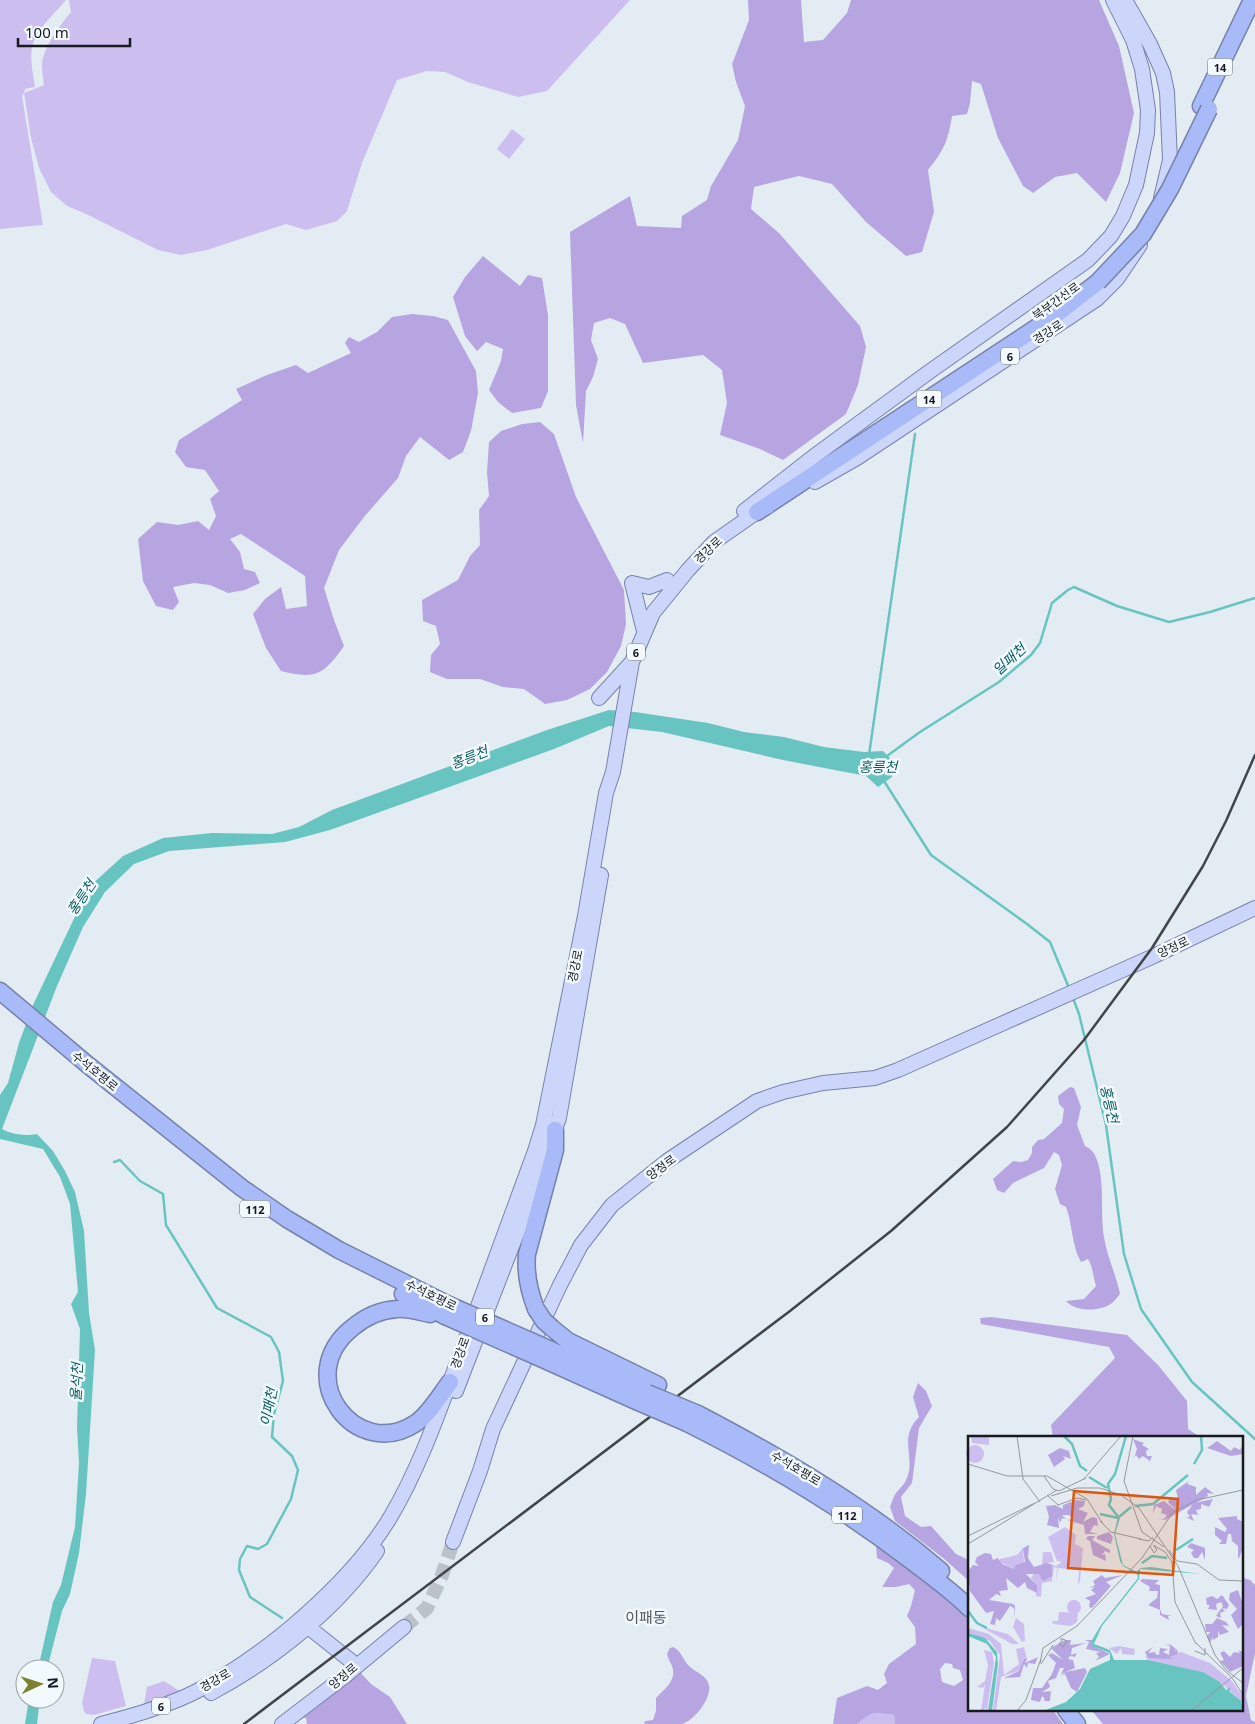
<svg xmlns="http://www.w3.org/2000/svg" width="1255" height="1724" font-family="'Noto Sans','Noto Sans KR',sans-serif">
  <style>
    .green { fill: #cdbef0 }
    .forest { fill: #b7a5e2; fill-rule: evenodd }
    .water { fill: #68c4c1 }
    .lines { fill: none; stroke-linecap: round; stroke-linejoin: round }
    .stream { stroke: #68c4c1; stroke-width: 2.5 }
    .major-tunnel { stroke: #bbc2c8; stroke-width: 14; stroke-dasharray: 14 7; stroke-linecap: butt }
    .major-casing { stroke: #7682ab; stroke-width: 16 }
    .highway-casing { stroke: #7682ab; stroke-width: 19 }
    .major { stroke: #cbd6fa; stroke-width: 14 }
    .highway { stroke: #a8baf7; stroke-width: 16 }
    .rail { stroke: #414548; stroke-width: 2.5 }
    .highway-bridge-casing { stroke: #7682ab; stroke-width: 19; stroke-linecap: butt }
    .highway-bridge { stroke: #a8baf7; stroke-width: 16 }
    .labels { text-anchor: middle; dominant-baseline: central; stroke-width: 5; stroke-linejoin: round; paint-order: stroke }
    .shield { fill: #f2f9ff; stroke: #595e61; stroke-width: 1 }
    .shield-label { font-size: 11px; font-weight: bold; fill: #181b1d }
    .street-label { font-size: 12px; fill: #181b1d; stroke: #f2f9ff }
    .water-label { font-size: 14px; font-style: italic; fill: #0b5d5b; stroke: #f2f9ff }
    .quarter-label { font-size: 15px; fill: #51585e; stroke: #f2f9ff }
    .inset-river { fill: none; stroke: #68c4c1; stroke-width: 2.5 }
    .inset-road { fill: none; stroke: #92989d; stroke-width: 1 }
    .view { fill: #de560d; fill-opacity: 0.15; stroke: #de560d; stroke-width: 2.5 }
    .inset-edge { fill: none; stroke: #181b1d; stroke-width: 2.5 }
  </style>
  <rect width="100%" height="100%" fill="#e4ecf3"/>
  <path class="green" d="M0,0H66C56,12 38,28 33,44C29,57 33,73 35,87L25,89L24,93L44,85C43,78 42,71 42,65C42,49 61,24 71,12L69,0H630L547,91L518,97L468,82L445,72L427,71L397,80L362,163L347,211L337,221L306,230L286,224L207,250L181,255L158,250L84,213L67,206L51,192L39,168L31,138L24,93L22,96L43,225L0,229Z
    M512,129L525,139L509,159L497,149Z
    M92,1658L115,1661L126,1706L94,1715L86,1714L84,1711L82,1703Z
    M164,1681L181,1692L144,1704L147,1687Z
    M879,1712L894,1715L895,1724H857L868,1714Z"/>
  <path class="forest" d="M748,0H801L804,42L823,40L847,13L851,0H1099L1119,46L1134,113L1120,173L1106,202L1077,173L1055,177L1033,193L1023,186L998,138L981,84L972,81L970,103L967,114L952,116C948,141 944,150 928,170L934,212L922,252L906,256L866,222L832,184L799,176L754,187L751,209L779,233L860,326L866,347L858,385L846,414L783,460L760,449L720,435L727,403L722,370L703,355L643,363L625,324L610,318L594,323L591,340L598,359L593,377L586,391L583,443L576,405L570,232L630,196L637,226L681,228L682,216L707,200L711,186L738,140L745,106L736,82L732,64L749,20Z
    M483,256L520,286L528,275L542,278L548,315V391L541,408L512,413L498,402L489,390L501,361L503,349L486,342L477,351L465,336L453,297L465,277Z
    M412,314L433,316L448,320L476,371L478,393L471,431L463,452L449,460L420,437L406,456L398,478L364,517L339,550L324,588L334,620L344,646C324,674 317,680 281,671L266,648L253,614L265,599L281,587L286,609L307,606L305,576L241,534L230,539L240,552L244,569L255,572L260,583L245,590L228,593L210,585L194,583L173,587L179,602L173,610L156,606L143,581L138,539L157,522L178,525L198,521L209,530L216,516L210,499L219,491L205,470L186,467L175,452L179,440L242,400L236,389L267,375L296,365L308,373L351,353L345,343L349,337L359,342L377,332L392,317Z
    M540,422L554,434L576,497L624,590L626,624L621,646L607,672L590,689L567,700L545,704L524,689L503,687L480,679H447L430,672L431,655L440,644L436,626L423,621L422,600L458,580L470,556L480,545L479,510L489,496L487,472L489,442L501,431L522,424Z
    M1070,1087L1074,1088L1081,1107L1077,1125L1085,1146C1091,1149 1094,1152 1097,1160C1105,1183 1100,1213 1104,1237C1107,1257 1116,1274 1120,1294C1118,1296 1115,1301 1112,1303C1101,1312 1075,1312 1066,1301L1084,1299L1096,1286C1093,1277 1093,1267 1088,1259L1081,1262C1071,1244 1073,1225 1066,1207L1060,1204L1055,1189L1062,1165L1059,1155L1054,1152L1044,1168L1013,1183L1004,1193L997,1190L993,1179L1013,1161L1021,1162L1028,1160L1032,1153V1147L1038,1140L1044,1139L1062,1123L1064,1109L1059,1104L1058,1096Z
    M991,1317L1127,1335L1158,1365L1187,1401L1188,1429L1197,1435V1438H1053L1051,1425L1115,1358L1109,1347L981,1324L980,1318Z
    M918,1383L926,1391L932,1406L919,1428L912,1483L901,1497L905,1516L921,1527L931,1526L956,1554L969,1560V1581L943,1558L895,1521L890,1507C892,1502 893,1497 896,1493C899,1489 904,1485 906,1480C917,1458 897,1439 919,1417L913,1397Z
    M876,1545L914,1570L969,1617V1710H1053L1063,1724H895L894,1715C873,1712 874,1710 857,1724H833L837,1698L867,1686L878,1690L887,1683L884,1674L889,1664L916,1644L915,1627L907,1616L911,1606L915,1590L909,1584L896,1587H882L894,1568L888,1563L877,1558ZM945,1663L952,1664L953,1668L960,1670L963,1680L954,1686L942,1682L940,1669Z
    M1241,1577L1250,1580L1255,1585V1653L1246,1696L1251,1720L1255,1722V1724H1103L1091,1710H1241Z
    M673,1647C682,1651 683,1661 690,1667C697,1673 706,1675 709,1685C712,1698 694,1721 682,1724C675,1724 653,1724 644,1724L645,1721L653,1720L656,1711V1698C665,1688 677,1681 672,1666C670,1662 668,1658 667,1654L670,1648Z
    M359,1671L371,1684L390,1697L407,1724H307L306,1718L298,1717Z"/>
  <path class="water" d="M609,710L635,712L708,723L744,732L784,737L824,747L864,752L883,751L893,761L892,777L878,787L866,776L783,760L662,732L609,726L554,749L330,830L285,842L169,851L134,864L105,892L83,927L57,986L2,1129C13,1135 25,1136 37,1134L53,1151L65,1171L75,1192L84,1231L89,1313L95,1350L86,1494L79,1553L70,1594L62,1611L47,1669H38L53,1602L61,1585L75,1527L79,1463L77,1427L80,1329L71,1304L78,1292L70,1204L60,1177L43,1149L0,1139V1095L8,1083L19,1043L33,1005L89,887L123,856L163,838L212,833L272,834L299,827L332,810L547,730Z
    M29,1699H40L37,1724H25Z"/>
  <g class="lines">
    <path class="stream" d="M869,755L915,434
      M887,756L920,732L999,682L1031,655L1040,643L1052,603L1068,590L1074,587L1117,606L1169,622L1210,612L1255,598
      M884,781L931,855L1027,924L1050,942L1069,988
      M1073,998L1079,1014L1106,1125L1124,1254L1141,1309L1192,1382L1255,1439
      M114,1162L120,1160L140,1181L163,1194L166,1225L217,1308L271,1337L279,1352L283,1381L274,1414L272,1437L292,1456L298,1470L291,1499L267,1544L258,1549L247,1546L240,1559L239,1570L250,1597L282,1618"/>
    <path class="major-tunnel" d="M404,1627L427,1608L442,1575L453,1542"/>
    <g class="major-casing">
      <path id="major" d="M1125,0L1150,44L1163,73L1167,92L1170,160L1161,198
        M815,482L857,458L1097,299L1117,279L1140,245
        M744,511L813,457L929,372L1088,260L1111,236L1123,216L1136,185L1147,133L1148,110L1142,69L1133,40L1113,0
        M644,631L632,583L649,587L667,580
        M599,698L631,663
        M456,1391L531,1197L559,1118L601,875
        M453,1542L480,1471L493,1429L560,1285L581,1245L612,1205L667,1161L757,1101L783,1092L823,1083L875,1078L898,1070L1154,956L1255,908
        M302,1622L356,1665
        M211,1693C273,1660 337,1609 377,1551
        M101,1724C133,1716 165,1707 195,1692C264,1657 352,1582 391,1516C420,1467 439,1411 459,1358C484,1289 510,1220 535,1151L543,1125L585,916L606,793L613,772L632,662L653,613L688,570L714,542L757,512L767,507
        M282,1724L345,1676L404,1627"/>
    </g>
    <g class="highway-casing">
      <path id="highway" d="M1201,106L1252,0
        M757,512L1054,316L1098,282
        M0,991L88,1065L242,1188L287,1219L339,1250L449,1305
        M403,1294L445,1316
        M536,1309C529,1291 525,1274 527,1254L555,1150V1130
        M430,1314C420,1312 407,1308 397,1309C379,1310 365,1317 352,1328C291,1377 356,1463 416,1423C430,1413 440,1395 450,1382
        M552,1328L568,1341L658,1385
        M542,1346L647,1393
        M538,1357L636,1401
        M698,1414C784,1459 868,1508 941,1571
        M687,1423C765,1462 841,1507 910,1560C930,1575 951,1590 969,1608
        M1066,1710L1077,1724"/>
    </g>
    <use href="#major" class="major"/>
    <use href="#highway" class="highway"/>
    <path class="rail" d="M244,1724L790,1311L891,1231L1007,1127L1084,1040L1152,948L1203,866L1226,821L1255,755"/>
    <g class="highway-bridge-casing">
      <path id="highway-bridge" d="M1098,282L1143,234L1170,189L1209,109
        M449,1305L542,1346
        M536,1309L544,1321L552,1328
        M445,1316L538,1357
        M647,1393L698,1414
        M636,1401L687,1423"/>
    </g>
    <use href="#highway-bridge" class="highway-bridge"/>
  </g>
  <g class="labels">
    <g class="shield">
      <rect x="1207.5" y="58.5" width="25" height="17" rx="4"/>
      <rect x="1001" y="347.5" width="18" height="17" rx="4"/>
      <rect x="916.5" y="390.5" width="25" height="17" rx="4"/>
      <rect x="627" y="643.5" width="18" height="17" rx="4"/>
      <rect x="240" y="1200.5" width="30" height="17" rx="4"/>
      <rect x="476" y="1308.5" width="18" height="17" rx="4"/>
      <rect x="832" y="1506.5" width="30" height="17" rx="4"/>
      <rect x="152" y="1697.5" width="18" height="17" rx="4"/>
    </g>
    <g class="shield-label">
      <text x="1220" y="67">14</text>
      <text x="1010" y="356">6</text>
      <text x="929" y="399">14</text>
      <text x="636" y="652">6</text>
      <text x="255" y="1209">112</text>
      <text x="485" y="1317">6</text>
      <text x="847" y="1515">112</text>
      <text x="161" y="1706">6</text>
    </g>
    <g class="street-label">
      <text transform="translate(1056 301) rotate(-36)">북부간선로</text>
      <text transform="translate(1048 332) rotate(-33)">경강로</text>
      <text transform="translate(708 550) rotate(-43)">경강로</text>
      <text transform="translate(1173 947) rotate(-25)">양정로</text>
      <text transform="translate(575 966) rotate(-79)">경강로</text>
      <text transform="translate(95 1071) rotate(39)">수석호평로</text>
      <text transform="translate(661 1167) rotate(-36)">양정로</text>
      <text transform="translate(431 1295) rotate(26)">수석호평로</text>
      <text transform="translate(460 1353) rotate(-70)">경강로</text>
      <text transform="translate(796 1468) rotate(31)">수석호평로</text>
      <text transform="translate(343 1676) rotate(-40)">양정로</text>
      <text transform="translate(215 1680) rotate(-30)">경강로</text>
    </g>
    <g class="water-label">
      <text transform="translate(1009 659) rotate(-42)">일패천</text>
      <text transform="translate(469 757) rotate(-21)">홍릉천</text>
      <text x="878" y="766">홍릉천</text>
      <text transform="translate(81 897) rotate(-56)">홍릉천</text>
      <text transform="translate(1110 1104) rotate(77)">홍릉천</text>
      <text transform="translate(76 1382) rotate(-87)">율석천</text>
      <text transform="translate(268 1407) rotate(-79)">이패천</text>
    </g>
    <g class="quarter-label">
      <text x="646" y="1617">이패동</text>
    </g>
  </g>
  <g transform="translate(968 1436)">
    <rect width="275" height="275" fill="#e4ecf3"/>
    <path d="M3,0H21V9L4,7ZM-2 18a9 9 0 1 1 18 0a9 9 0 1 1-18 0ZM97,91L108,99L107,108L115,112L112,145L110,149L111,134L90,132L88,147L89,132L86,131L84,145L74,147L73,161L68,160L69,149L63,142L70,131L78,127L74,129L75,116H83L86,126L79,127L88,130L94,126L89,125L80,101ZM55,112L56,127L46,133L32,126V123L49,119ZM99 171a7 7 0 1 1 14 0a7 7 0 1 1-14 0ZM91,176L110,177L109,186L103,190L85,188L84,185H90ZM48,182L56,188L57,205L54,206L45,191ZM13,191L40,198L51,208H44ZM0,192L21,198L33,208L36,239L51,228L48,213L56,211L59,223H56L53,234L33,241L28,275L25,274L32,219L22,205L0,197ZM151,210L167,213L166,219L154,218L153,212L149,218L141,212ZM16,214L24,216L26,227L19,275L18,272L13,275L17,248L15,252L9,251L17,245L20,229ZM213,216L242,227L264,245L275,261V267L252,246L235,236L180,224L177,220L189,222Z" fill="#cdbef0"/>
    <path d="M165,3L176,7L174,9L181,13L178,15L179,20H184L182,25L175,20L171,23L168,19L166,22L169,13ZM249,5L263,15L266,11L272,14L275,8V18L263,20L239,12ZM92,12L101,15L103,23L95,20L97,23L86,31L80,19ZM221,45L219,48L228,51V59L237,51L246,58L239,57L240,60L197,84L188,82L196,83L199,79L193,77L194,73L188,70L185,78L186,69L196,65L206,73L208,70L206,72L200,66L203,61L210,63L208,54ZM245,63L241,71L233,68V73L228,74L230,79L223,78L226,85L218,81H222L219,76L226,67ZM108,64L117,65L116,70L110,73L120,77L115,86L124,81L129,82L130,90L126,89L122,96L130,98H117L116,89L99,84L106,83L101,79H94L98,83L94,82L92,87L90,81L91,92L79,89L81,81L78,70L87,69L95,73V69ZM269,80V83L275,86V112L271,122H270V110L264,105L263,98H260L258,108H251L254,105L247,99V91L257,96L259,93L250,82ZM141,96L145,101L143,108L129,103V100ZM120,100H127L124,104L142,114V117L137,115L134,119L137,118L138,125L125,119L122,105L118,103ZM223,107L237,112V124L234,116L230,122H226L223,117L226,114L219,111ZM61,109L60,122L66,131L79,127L84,129V140L75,145L71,138H58L69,149V157L59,152L57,146L50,152L38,142L40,154L31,155L33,160L28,158L21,164L45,168L47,170V181L46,172L42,170L32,185L28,182L27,189L22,188L26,175L18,177L2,155L0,135L5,129L11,130L7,126L9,121L17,117L23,118L25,124L30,122L34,128L46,133L48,129L57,126L55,112ZM155,139L138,146L143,150L124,172L121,171L122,165L117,162L128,158L123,154L127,151L122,152L127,149L125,145L134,139L137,142ZM174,143L191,144L187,148L192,149V173L194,178L204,180H200L201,184L192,179V174L180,169L189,162L190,155H181L182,151L172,145ZM270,154L275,169V188L270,193L263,179L269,173L261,164L262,157ZM244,160L249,163L254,159L261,169L259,173L254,172L257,175L252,177L253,182L248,180L255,170L253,166L248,168L249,174L240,173L242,169H239L238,162ZM249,182L258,186L261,190L254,189L261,196L252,199L250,195V201L245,204V201L242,207L239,200L242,196H238L237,188H244ZM97,204H103L102,209L118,207L104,212L103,219L109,217L107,221L102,220L100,223L105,224L107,232L93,238L96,232H92L88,242L80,245L82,251L74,256L83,255L82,265H76L77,263L74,260L72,266L63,264L65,252H74L84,238L88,227L80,219L84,217L95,224L83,212ZM117,204H124L125,210L142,218L127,225L131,221L128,217L133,216L118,213L121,206ZM196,208L203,209L208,213L206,216L209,213L210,218L201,221L206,223L180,222L177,216L185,211L180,217L188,216L187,218L191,219L192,212L200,213L195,216L201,219L202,210ZM270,214L275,216V230L262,236L252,225L256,224L252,217L256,215L262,221L266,216L272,217ZM70,221L67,228L60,227L59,232L56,228L52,241L36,242L51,235L56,223H59L57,227ZM117,232L119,236L109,256L103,252L97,238L92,240L98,236Z" fill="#b7a5e2"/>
    <path d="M150,81L152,82L147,98L155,129L169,136L170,134L173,132L183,131L232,138L251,145L232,138L172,133L171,143L134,190L126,208L142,214L146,224H180L235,236L252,246L258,254L263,251L261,255L273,265L275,275H75L98,266L112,253L122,233L142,224V217L124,210V204L133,189L170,142L169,138L155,130L152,125L146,98ZM0,197L17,202L29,216L30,228L24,275H20L28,221L19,208L0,200Z" fill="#68c4c1"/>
    <path class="inset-river" d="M96,0L104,8L112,30L119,35M226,28L234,14L233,0M121,41L139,52M167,70L185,68L220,39M132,78L150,82M151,81L163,71M151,82L141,69L143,63L140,48L147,38L158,0M208,114L225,103M174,127L184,120L199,122M0,175L9,187L19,192"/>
    <path class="inset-road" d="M49,0L55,43L72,66M165,0L156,45L174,96L196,111M0,28L39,40H79L119,63L135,88M76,40L85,53L91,55L118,42M115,44L153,0M79,59L90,69L109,62L118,64M83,60L109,52H132L153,59L171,72L210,130L247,219L258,234L275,247M132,85L143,96L173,103M0,100L67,67M171,103L181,105L185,101M0,108L89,54M185,109L197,116L204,126L207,166L228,208M182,110L186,117L189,114L186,110M201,114L209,125L229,128L251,144L275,145M92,203H95L99,205L95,211L91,208L95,203M228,207L265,243L275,259M227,215L237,219V212M72,227L75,212L109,190L174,122L205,76L229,64L275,54M73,228L85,209M49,275L58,264L73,223M223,275L275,232"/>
    <path class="view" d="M106,55L210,63L205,139L100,132Z"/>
    <rect width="275" height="275" class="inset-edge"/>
  </g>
  <g transform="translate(40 1684) rotate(86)"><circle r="24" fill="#f2f9ff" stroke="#9ba0a5"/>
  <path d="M0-4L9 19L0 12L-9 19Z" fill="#7b812c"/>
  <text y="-8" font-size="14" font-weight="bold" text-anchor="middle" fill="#181b1d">N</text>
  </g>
  <path d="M18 38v8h112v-8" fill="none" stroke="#181b1d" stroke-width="2.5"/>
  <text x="25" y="38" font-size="15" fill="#181b1d" stroke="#f2f9ff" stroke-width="4" paint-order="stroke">100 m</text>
</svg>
